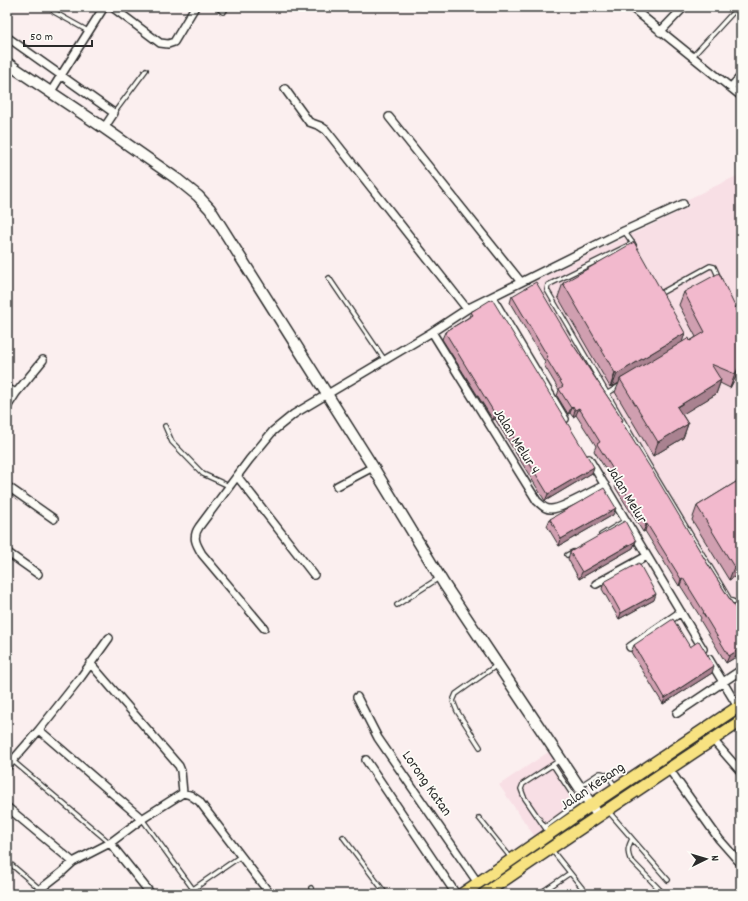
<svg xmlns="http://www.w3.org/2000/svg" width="748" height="901" font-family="Dekko,sans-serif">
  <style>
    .built { fill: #f8dfe5 }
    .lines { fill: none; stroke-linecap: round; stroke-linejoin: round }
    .lane-casing { stroke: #2b2b2b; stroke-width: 6 }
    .street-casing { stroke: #2b2b2b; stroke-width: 10 }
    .secondary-casing { stroke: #2b2b2b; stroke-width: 13 }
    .primary-casing { stroke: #2b2b2b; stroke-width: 14 }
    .lane { stroke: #fdfcf7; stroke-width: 3.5 }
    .street { stroke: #fdfcf7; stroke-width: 7 }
    .secondary { stroke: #fdfcf7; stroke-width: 10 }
    .primary { stroke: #f7e281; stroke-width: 11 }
    .wall { fill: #d09fb0; stroke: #2b2b2b }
    .shaded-wall { fill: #a98290; stroke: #2b2b2b }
    .building { fill: #f2b9cd; stroke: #2b2b2b }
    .labels { text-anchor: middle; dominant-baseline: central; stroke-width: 3.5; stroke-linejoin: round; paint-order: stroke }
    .street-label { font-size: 15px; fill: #2b2b2b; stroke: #fdfcf7 }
  </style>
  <rect width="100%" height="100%" fill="#fbefef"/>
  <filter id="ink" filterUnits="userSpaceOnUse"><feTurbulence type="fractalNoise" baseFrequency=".025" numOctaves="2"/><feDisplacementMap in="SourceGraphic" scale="8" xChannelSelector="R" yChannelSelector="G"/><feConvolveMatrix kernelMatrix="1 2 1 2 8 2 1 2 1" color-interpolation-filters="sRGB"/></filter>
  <g filter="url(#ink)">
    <path class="built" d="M741,174V624L531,283L689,207L686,200Z
      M550,751L583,804L535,837L499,785Z"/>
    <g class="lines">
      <g class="lane-casing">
        <path id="lane" d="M51,7L54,12L88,31
          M693,56L738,7
          M114,113L146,70
          M624,231L634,245
          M633,243L548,285L547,290L647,462L730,600L741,605
          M329,278L384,359
          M661,293L710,266L714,267L719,278
          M608,393L621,385
          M165,426L172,442L203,474L229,486
          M601,535L626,520
          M567,555L573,552
          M397,605L439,578
          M480,747L457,711L453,701L456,694L497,665
          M13,761L110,843
          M553,765L578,803
          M580,786L600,773C608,773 611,781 616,787
          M609,812L668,880
          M479,818L511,858
          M142,819L193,889
          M545,827L585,798
          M548,832L524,797L521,789L523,784L560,760
          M343,837L386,894
          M632,839C628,847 627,851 630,859L664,894
          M551,849L587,894
          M7,861L40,889
          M311,888L314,894
          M186,894L241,856
          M539,894L570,873"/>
      </g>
      <g class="street-casing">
        <path id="street" d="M112,7L160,43L168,44L174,42L195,7
          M220,7L223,10
          M631,7L741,96
          M660,32L684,7
          M7,37L114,113L104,128
          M731,87L741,76
          M285,89L309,122L320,126L326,130L467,309
          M50,93L104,7
          M389,117L521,282
          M492,297L565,419
          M432,332L537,501C541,504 544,509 550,509C561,510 593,490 605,485
          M7,388L16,393
          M7,407L16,393L43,360
          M589,459L703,649
          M237,476L314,575
          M7,486L54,519
          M337,486L373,467
          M7,552L38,574
          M596,584L647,556
          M264,628L202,554C196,544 192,537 199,527L249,460L273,431L294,414L432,332L467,309L624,231L683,204
          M630,647L681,612
          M709,659L738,707
          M90,663L179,766L181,771L183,793
          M357,697L378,738L478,883
          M677,713L741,670
          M39,730L142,819
          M713,740L741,772
          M366,760L456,894
          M7,767L39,730L81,677L109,638
          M669,769L719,839L741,864
          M7,807L73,862
          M110,843L151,894
          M34,894L61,873L73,862L110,843L142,819L183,793L190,795L199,801L270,894"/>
      </g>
      <g class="secondary-casing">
        <path id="secondary" d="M7,63L104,128L177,179L198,196L210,209L373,467L444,584L598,815"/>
      </g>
      <g class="primary-casing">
        <path id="primary" d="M462,894L591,805L741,705
          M484,894C569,835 655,778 741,721"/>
      </g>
      <use href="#lane" class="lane"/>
      <use href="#street" class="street"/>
      <use href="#secondary" class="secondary"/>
      <use href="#primary" class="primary"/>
    </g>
    <path class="wall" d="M563,283L682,342L690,341L696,337L679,305L684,292L741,319V367L730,388L720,383L716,394L682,414L688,424L683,438L653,456L615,392L619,383L612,387L611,386L610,387L558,297Z
      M512,296L572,343L623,420L622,422L707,563L741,617V654L726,663L700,620L701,618L680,585L679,586L645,531L643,532L615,487L616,485L594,451L596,446L576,415L573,417L570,413L568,414L557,396L559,390L544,365L545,362L510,303Z
      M471,312L592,473L545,501L495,419L493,420L442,339L445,332L469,317Z
      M741,479V581L738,575L729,580L692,520L697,506Z
      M613,515L559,546L547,526L550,519Z
      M636,541L633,548L579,579L568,559L570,552Z
      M604,582L654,600L619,619L602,589Z
      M634,645L690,647L712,673L663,704L631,652Z"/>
    <path class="shaded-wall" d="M685,333L681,346L620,379L619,383L612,387L617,374Z
      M741,363V367L730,388L735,374Z
      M616,372L611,386L610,387L615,373Z
      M721,380L716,394L673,420L677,407Z
      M573,406L570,413L568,414L571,408Z
      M579,408L576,415L573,417L575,410Z
      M498,412L495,419L493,420L495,414Z
      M688,424L683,438L653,456L658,442Z
      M594,467L592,473L545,501L548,494Z
      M616,508L613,515L559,546L561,539Z
      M647,524L645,531L643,532L646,525Z
      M636,541L633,548L579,579L582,572Z
      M741,563V566L738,575L729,580L734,567Z
      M683,578L680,585L679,586L681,579Z
      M656,594L654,600L619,619L621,613Z
      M741,648V654L726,663L729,656Z
      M714,666L712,673L663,704L665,698Z"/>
    <path class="building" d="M634,242L685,333L617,374L616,372L615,373L563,283Z
      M719,273L741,319V363L735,374L711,364L721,380L677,407L688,424L658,442L620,379L689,338L690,341L705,332L684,292Z
      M536,282L572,343L623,420L621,421L658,480L707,563L741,617V648L729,656L703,613L704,612L683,578L681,579L647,524L646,525L618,480L619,479L597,444L600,442L579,408L575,410L573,406L571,408L559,389L563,386L546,358L548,357L512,296Z
      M492,299L594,467L548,494L498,412L495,414L445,332L473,315L471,312Z
      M741,479V563L734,567L697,506Z
      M604,488L616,508L561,539L550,519Z
      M625,521L636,541L582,572L570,552Z
      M639,563L656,594L621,613L604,582Z
      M673,619L690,647L699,641L714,666L665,698L634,645Z"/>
  </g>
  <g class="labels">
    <g class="street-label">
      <text transform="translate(516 442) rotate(58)">Jalan Melur 4</text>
      <text transform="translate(626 495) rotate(59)">Jalan Melur</text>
      <text transform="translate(426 784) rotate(55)">Lorong Katan</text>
      <text transform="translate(593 787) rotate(-34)">Jalan Kesang</text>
    </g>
  </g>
  <rect width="748" height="901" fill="none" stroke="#fdfcf7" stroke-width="24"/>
  <rect x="12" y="12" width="724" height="877" fill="none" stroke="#2b2b2b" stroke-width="1.5" filter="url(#ink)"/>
  <g transform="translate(706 859) rotate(85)" stroke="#fdfcf7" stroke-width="3" paint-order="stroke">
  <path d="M0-3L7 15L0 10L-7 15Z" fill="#2b2b2b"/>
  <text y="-6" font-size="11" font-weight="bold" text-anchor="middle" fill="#2b2b2b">N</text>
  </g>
  <path d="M24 40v6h68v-6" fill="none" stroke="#2b2b2b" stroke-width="2"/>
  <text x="30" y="40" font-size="12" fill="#2b2b2b" stroke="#fdfcf7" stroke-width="3" paint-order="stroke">50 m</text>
</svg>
